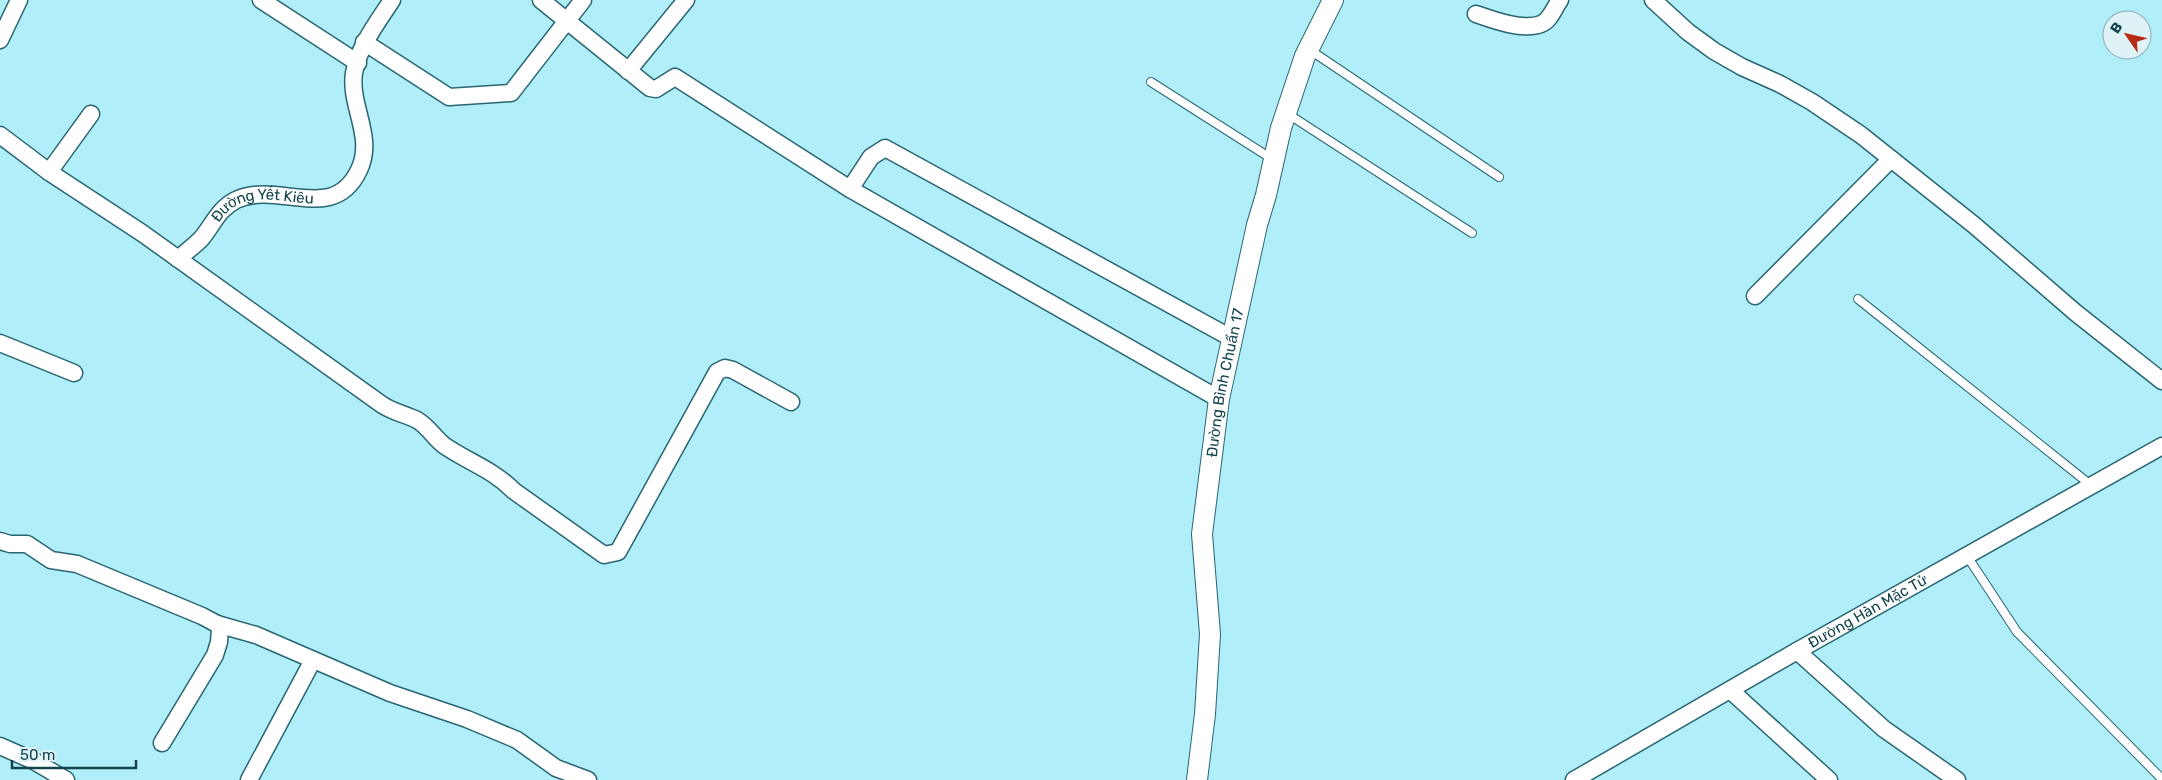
<svg xmlns="http://www.w3.org/2000/svg" width="2162" height="780" font-family="Rubik,sans-serif">
  <style>
    .lines { fill: none; stroke-linecap: round; stroke-linejoin: round }
    .service-casing { stroke: #296671; stroke-width: 10 }
    .minor-casing { stroke: #296671; stroke-width: 19 }
    .tertiary-casing { stroke: #296671; stroke-width: 22 }
    .service { stroke: #fff; stroke-width: 8 }
    .minor { stroke: #fff; stroke-width: 16 }
    .tertiary { stroke: #fff; stroke-width: 20 }
    .labels { text-anchor: middle; dominant-baseline: central; stroke-width: 4; stroke-linejoin: round; paint-order: stroke }
    .street-label { font-size: 15px; fill: #12444d; stroke: #dff3f7 }
  </style>
  <rect width="100%" height="100%" fill="#b0eefa"/>
  <g class="lines">
    <g class="service-casing">
      <path id="service" d="M1310,50L1499,177
        M1151,82L1272,159
        M1288,114L1472,233
        M1858,299L2092,486
        M1967,556L2017,632L2160,777"/>
    </g>
    <g class="minor-casing">
      <g id="minor">
        <path d="M261,0L358,63"/>
        <path d="M541,0L650,88L656,89L675,77L850,189L1219,399"/>
        <path d="M1653,0L1688,32L1714,51L1742,67L1780,84L1812,102L1861,135L1974,225L2076,313L2162,381"/>
        <path d="M1476,14C1493,20 1523,31 1541,24C1550,21 1554,8 1560,0"/>
        <path d="M0,40L19,0"/>
        <path d="M364,42L449,97L511,93L583,0"/>
        <path d="M628,71L686,0"/>
        <path d="M0,135L49,172L142,233L381,404C392,412 405,414 417,420C428,426 435,439 445,446C470,463 492,469 514,491L604,555L618,552L717,372L725,368L733,370L791,402"/>
        <path d="M49,172L91,114"/>
        <path d="M850,189L871,157L885,148L1233,339"/>
        <path id="s1" d="M178,259C186,252 194,246 201,239C213,225 218,209 236,200C279,180 333,225 359,170C375,137 349,106 354,73C359,46 377,23 392,0"/>
        <path d="M1755,296L1891,159"/>
        <path d="M0,343L74,373"/>
        <path d="M0,541L10,544H27L51,560L77,564L202,616L217,624L220,628L219,642L215,655L162,743"/>
        <path d="M217,624L256,635L390,693L467,719L517,740L556,768L588,780"/>
        <path d="M1797,651L1884,729L1957,780"/>
        <path d="M1730,690L1829,780"/>
        <path d="M0,746L34,761L66,780"/>
        <path d="M249,780L313,660"/>
        <path id="s2" d="M1574,780L1797,651L2162,446"/>
      </g>
    </g>
    <g class="tertiary-casing">
      <g id="tertiary">
        <path id="s3" d="M1197,780L1205,714L1210,634L1202,534L1219,399L1257,225L1266,195L1281,128L1305,56L1333,0"/>
      </g>
    </g>
    <use href="#service" class="service"/>
    <use href="#minor" class="minor"/>
    <use href="#tertiary" class="tertiary"/>
  </g>
  <g class="labels">
    <g class="street-label">
      <text stroke="none"><textPath href="#s1" startOffset="108">Đường Yết Kiêu</textPath></text>
      <text stroke="none"><textPath href="#s3" startOffset="400">Đường Bình Chuẩn 17</textPath></text>
      <text stroke="none"><textPath href="#s2" startOffset="339">Đường Hàn Mặc Tử</textPath></text>
    </g>
  </g>
  <g transform="translate(2127 35) rotate(304)"><circle r="24" fill="#dff3f7" stroke="#8dadb3"/>
  <path d="M0-4L9 19L0 12L-9 19Z" fill="#b62a13"/>
  <text y="-8" font-size="14" font-weight="bold" text-anchor="middle" fill="#12444d">B</text>
  </g>
  <path d="M12 760v8h124v-8" fill="none" stroke="#12444d" stroke-width="2.5"/>
  <text x="20" y="760" font-size="15" fill="#12444d" stroke="#dff3f7" stroke-width="4" paint-order="stroke">50 m</text>
</svg>
